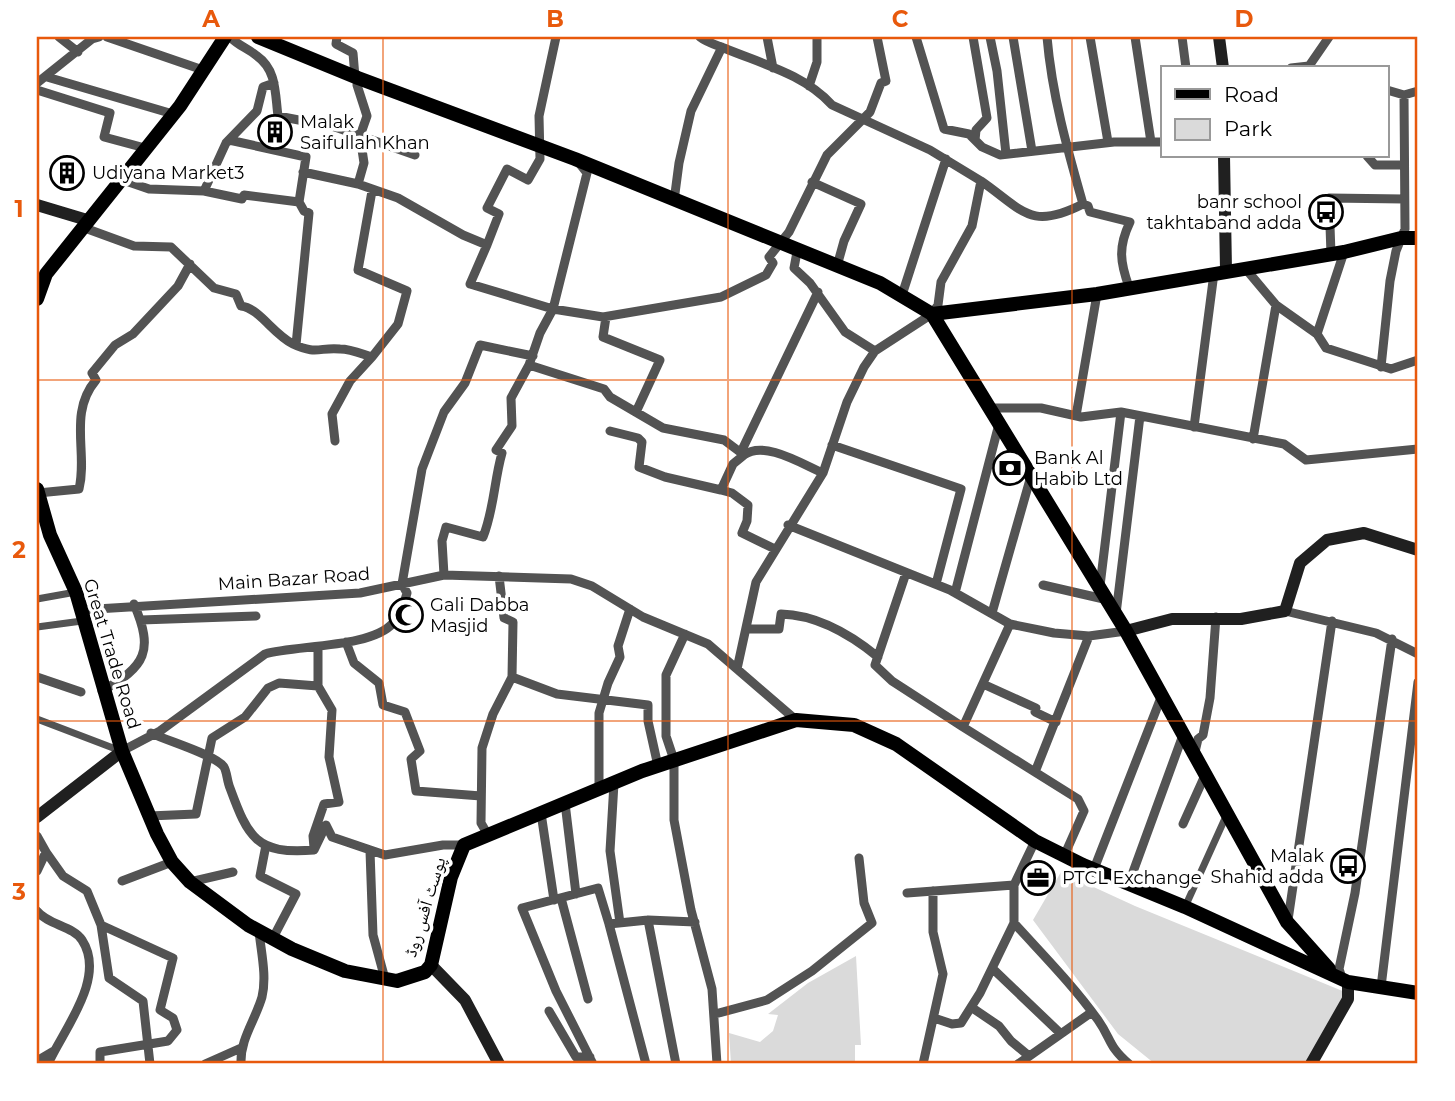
<svg xmlns="http://www.w3.org/2000/svg" width="1455" height="1101" font-family="Montserrat,'Noto Naskh Arabic',sans-serif">
  <style>
    .green { fill: #dadada }
    .lines { fill: none; stroke-linecap: round; stroke-linejoin: round }
    .pedestrian { stroke: #535353; stroke-width: 7 }
    .minor { stroke: #535353; stroke-width: 9 }
    .secondary { stroke: #202020; stroke-width: 12 }
    .primary { stroke: #000; stroke-width: 14 }
    .grid { fill: none; stroke: #e8590c; stroke-width: 2; stroke-opacity: 0.55 }
    .labels { text-anchor: middle; dominant-baseline: central; stroke-width: 7; stroke-linejoin: round; paint-order: stroke }
    .poi-label { font-size: 18px; fill: #000; stroke: #fff; text-anchor: start }
    .street-label { font-size: 18px; fill: #000; stroke: #fff }
    .neatline { fill: none; stroke: #e8590c; stroke-width: 2.5 }
    .grid-label { font-size: 23px; text-anchor: middle; font-weight: bold; fill: #e8590c }
  </style>
  <rect width="100%" height="100%" fill="#fff"/>
  <path class="green" d="M1061,872L1135,906L1345,992L1307,1064H1155L1118,1034L1033,920Z
    M856,956L861,1045H855V1064H731L729,1033L760,1042L773,1031L778,1015L768,1014L808,983Z"/>
  <g class="lines">
    <path class="pedestrian" d="M37,599L76,592
      M37,627L82,621
      M37,719L121,751
      M1185,907L1227,814"/>
    <path class="minor" d="M59,37L78,52
      M107,37L203,70
      M230,37C239,46 247,48 257,56C277,70 275,94 278,116L335,127L415,155
      M337,37L336,44L353,53L355,77
      M700,37C706,42 716,45 724,48C762,64 804,74 832,105L930,150L981,181L972,226L941,282L938,305L932,314L875,351L864,367L847,402L823,473L756,582L737,669
      M767,37L773,68
      M916,37L944,129L969,134L982,147L1000,155L1114,142H1163
      M973,37L987,118L976,130L975,140
      M990,37L997,71L1006,154
      M1013,37L1032,151
      M1047,37C1052,95 1067,148 1083,204
      M1090,37L1108,142
      M1135,37L1151,142
      M1182,37L1186,68
      M1291,68L1309,66L1329,37
      M47,77L173,114
      M358,78L357,85L367,116L360,136L364,163L358,184L398,198L463,235L487,245L470,284L553,309L603,317L721,297L766,275L773,263L769,257L789,232L827,155L870,112L881,83L886,81L877,37
      M37,83L92,39L99,37
      M809,86L817,62V37
      M37,90L110,113L104,137L145,148
      M1387,90L1404,95L1418,91
      M229,140L306,157L299,202L304,211L309,213L296,345
      M1367,156L1375,165H1403
      M303,172L358,184
      M120,179L149,189L204,191L226,143L257,111L263,87L274,83
      M981,181C1023,210 1030,231 1083,204L1088,206L1090,212L1130,222C1118,247 1120,262 1129,287
      M812,182L861,204L844,241L837,266
      M204,191L242,199L244,195L299,202
      M674,201L679,163L691,111L722,47
      M82,227L134,246L171,247L214,288L236,294L241,306C259,308 273,334 293,344C316,355 320,347 340,349C351,349 362,354 372,357L350,381L332,414L335,441
      M487,245L499,214L487,208L507,169L528,180L540,159L539,116L556,37
      M797,252L794,268L810,283L845,332L875,351
      M1331,254L1329,198L1404,199
      M1245,268L1276,305L1317,334L1326,348L1391,369L1418,360
      M902,295L946,159
      M606,317L603,337L660,360L636,412
      M1317,334L1344,252
      M372,357L398,324L407,291L358,270L372,191
      M529,365L604,389L610,397L663,428L724,440L744,455C764,440 802,464 823,473
      M1381,367L1390,281L1396,251L1405,229L1404,95
      M991,408H1041L1081,417L1121,412L1284,444L1306,460L1418,449
      M1076,416L1097,294
      M1194,427L1214,273
      M610,431L638,438L642,442L639,467L665,477L721,490L733,464L744,455
      M1253,439L1276,305
      M832,445L961,489L936,584
      M741,452L818,292
      M721,490L732,493L748,505L747,521L742,533L775,549
      M38,493L79,489C88,453 68,413 96,380L92,373L115,345L133,334L178,286L190,264
      M788,525L950,590L1010,624L1054,633L1089,636L1126,631
      M906,573L875,665L892,681L963,727
      M444,575L442,541L446,527L483,537C494,510 494,481 502,453L496,450L512,426L511,398L529,365L540,333L553,309L587,173L579,163
      M1043,585L1108,600
      M1100,586L1121,412
      M955,593L999,424
      M80,610L360,593L444,575L571,579L592,586L643,617L708,644L796,720
      M1285,611L1376,633L1418,654
      M992,613L1031,476
      M1116,614L1140,416
      M141,620L256,616
      M1010,624L963,727L1078,799L1084,811L1065,854
      M746,629H779L781,614C818,615 850,634 878,657
      M685,634L666,675V736L674,760V820L691,910L712,989L717,1064
      M346,642L354,663L379,683L383,705L405,712L420,751L411,759L416,791L481,796
      M37,677L81,692
      M512,677L557,694L648,705V721L658,766
      M983,684L1036,708L1035,712L1056,722
      M102,691C146,666 154,651 134,604
      M151,733C167,741 216,755 224,767C227,772 227,781 230,788C248,837 256,855 314,850L326,825L332,837L385,855L443,845H464
      M122,751L160,731L265,654C295,645 372,648 393,623C401,614 404,604 407,593L402,584L422,469L444,412L465,383L480,345L533,356
      M1195,752L1198,739L1203,735L1210,698L1216,617
      M1035,772L1089,636
      M614,783L610,851L620,923
      M599,789V713L608,683L620,657L618,646L630,609
      M565,803L576,894
      M541,813L554,900
      M149,816L196,814L212,738L245,717L268,688L279,683L318,686
      M1183,824L1206,773
      M488,835L481,823L482,748L493,714L512,677L513,622L504,618L499,576
      M37,836L46,852L37,871
      M266,845L260,876L296,894L273,938
      M314,848L313,836L324,804L339,802L329,757L332,710L318,686V648
      M370,851L373,935L385,979
      M46,852L63,876L87,891L101,925L109,978L143,1001L150,1064
      M1094,869L1162,695
      M122,881L172,862
      M190,882L233,872
      M1129,883L1183,735
      M907,893L1014,885
      M561,898L588,999
      M37,911C48,925 73,926 82,940C107,978 63,1030 48,1064
      M648,920L676,1064
      M1288,920L1332,621
      M1014,923C1043,955 1073,985 1098,1020C1112,1040 1108,1046 1129,1064
      M609,924L646,1064
      M992,968L1060,1033
      M1342,978L1339,969L1355,893L1392,639
      M1381,987L1418,682
      M971,1007L999,1026L1011,1041L1029,1056
      M549,1011L576,1057H590
      M715,1014L767,1000L812,971L872,923L864,903L859,858
      M934,1018L952,1024L961,1023L980,993L1014,923V885L1035,841
      M37,1061L54,1051
      M100,1064V1052L168,1041L177,1030L173,1018L160,1010L173,958L101,925
      M205,1064L241,1048
      M241,1064C240,1039 255,1021 262,997C267,976 261,952 259,931
      M593,1064L556,991L522,908L598,888L609,924L648,920L695,922
      M923,1064L943,974L933,932V891
      M1018,1064L1092,1012"/>
    <path class="secondary" d="M1219,37L1223,68
      M1224,156L1226,270
      M37,205L87,220
      M1126,631L1172,619H1241L1285,611L1300,563L1327,540L1364,533L1418,550
      M37,817L122,751
      M431,965L465,1000L499,1064
      M1311,1064L1348,999V982"/>
    <path class="primary" d="M258,37L358,78L575,159L880,283L932,314L1126,631L1287,922L1329,969
      M37,299L46,274L180,106L225,37
      M932,314L1097,294L1344,252L1401,238H1418
      M37,489L50,535L76,592L122,751L157,834L172,862L190,882L248,925L292,949L345,971L397,981L425,972L431,965L451,877L464,845L642,771L796,720L854,725L896,744L1035,841L1083,865L1185,907L1348,982L1418,993"/>
  </g>
  <path class="grid" d="M383,37V1064M728,37V1064M1072,37V1064M37,380H1418M37,721H1418"/>
  <defs>
    <g id="building-ring" transform="scale(1.75)"><circle r="9.5" fill="#fff" stroke="#000" stroke-width="1.5"/><path d="M-4-6H4V6H1V3H-1V6H-4ZM-2.5-4.3h1.7v1.8h-1.7ZM.8-4.3h1.7v1.8H.8ZM-2.5-1h1.7V.8h-1.7ZM.8-1h1.7V.8H.8Z" fill="#000"/></g>
    <g id="bus-ring" transform="scale(1.75)"><circle r="9.5" fill="#fff" stroke="#000" stroke-width="1.5"/><path d="M-5-6H5V4H4V6H2V4H-2V6H-4V4H-5ZM-3.5-4V0h7V-4ZM-3.5 1.2v1.5H-2V1.2ZM2 1.2v1.5H3.5V1.2Z" fill="#000"/></g>
    <g id="bank-ring" transform="scale(1.75)"><circle r="9.5" fill="#fff" stroke="#000" stroke-width="1.5"/><path d="M-6-4H6V4H-6ZM0-2.3a2.3 2.3 0 1 0 0 4.6a2.3 2.3 0 1 0 0-4.6Z" fill="#000"/></g>
    <g id="mosque-ring" transform="scale(1.75)"><circle r="9.5" fill="#fff" stroke="#000" stroke-width="1.5"/><path d="M3.5-4.9A6 6 0 1 0 3.5 4.9A5 5 0 1 1 3.5-4.9Z" fill="#000"/></g>
    <g id="office-ring" transform="scale(1.75)"><circle r="9.5" fill="#fff" stroke="#000" stroke-width="1.5"/><path d="M-6-3h4V-5.5h4V-3h4V5H-6ZM-1-4.5V-3h2v-1.5ZM-6 0V1H6V0Z" fill="#000"/></g>
  </defs>
  <g fill-rule="evenodd">
    <use href="#building-ring" x="275" y="132"/>
    <use href="#building-ring" x="67" y="173"/>
    <use href="#bus-ring" x="1326" y="212"/>
    <use href="#bank-ring" x="1010" y="468"/>
    <use href="#mosque-ring" x="406" y="615"/>
    <use href="#bus-ring" x="1348" y="866"/>
    <use href="#office-ring" x="1038" y="878"/>
  </g>
  <g class="labels">
    <g class="poi-label">
      <text x="300" y="122">Malak<tspan x="300" dy="21">Saifullah Khan</tspan></text>
      <text x="92" y="173">Udiyana Market3</text>
      <text x="1302" y="202" text-anchor="end">banr school<tspan x="1302" dy="21">takhtaband adda</tspan></text>
      <text x="1034" y="458">Bank Al<tspan x="1034" dy="21">Habib Ltd</tspan></text>
      <text x="430" y="605">Gali Dabba<tspan x="430" dy="21">Masjid</tspan></text>
      <text x="1324" y="856" text-anchor="end">Malak<tspan x="1324" dy="21">Shahid adda</tspan></text>
      <text x="1062" y="878">PTCL Exchange</text>
    </g>
    <g class="street-label">
      <text transform="translate(294 579) rotate(-4)">Main Bazar Road</text>
      <text transform="translate(112 654) rotate(73)">Great Trade Road</text>
      <text transform="translate(425 907) rotate(-73)">پوسٹ آفس روڈ</text>
    </g>
  </g>
  <rect width="1455" height="1101" fill="none" stroke="#ffffff" stroke-width="77"/>
  <rect x="1161" y="66" width="228" height="91" fill="#ffffff" stroke="#999999" stroke-width="2"/>
  <rect x="1175" y="89" width="35" height="10" fill="#000000" stroke="#999999" stroke-width="2"/>
  <text x="1224" y="102" font-size="21" fill="#000000">Road</text>
  <rect x="1175" y="119" width="35" height="21" fill="#dadada" stroke="#999999" stroke-width="2"/>
  <text x="1224" y="136" font-size="21" fill="#000000">Park</text>
  <rect x="38" y="38" width="1378" height="1024" class="neatline"/>
  <g class="grid-label">
    <text x="211" y="27">A</text>
    <text x="555" y="27">B</text>
    <text x="900" y="27">C</text>
    <text x="1244" y="27">D</text>
    <text x="19" y="217">1</text>
    <text x="19" y="558">2</text>
    <text x="19" y="900">3</text>
  </g>
</svg>
